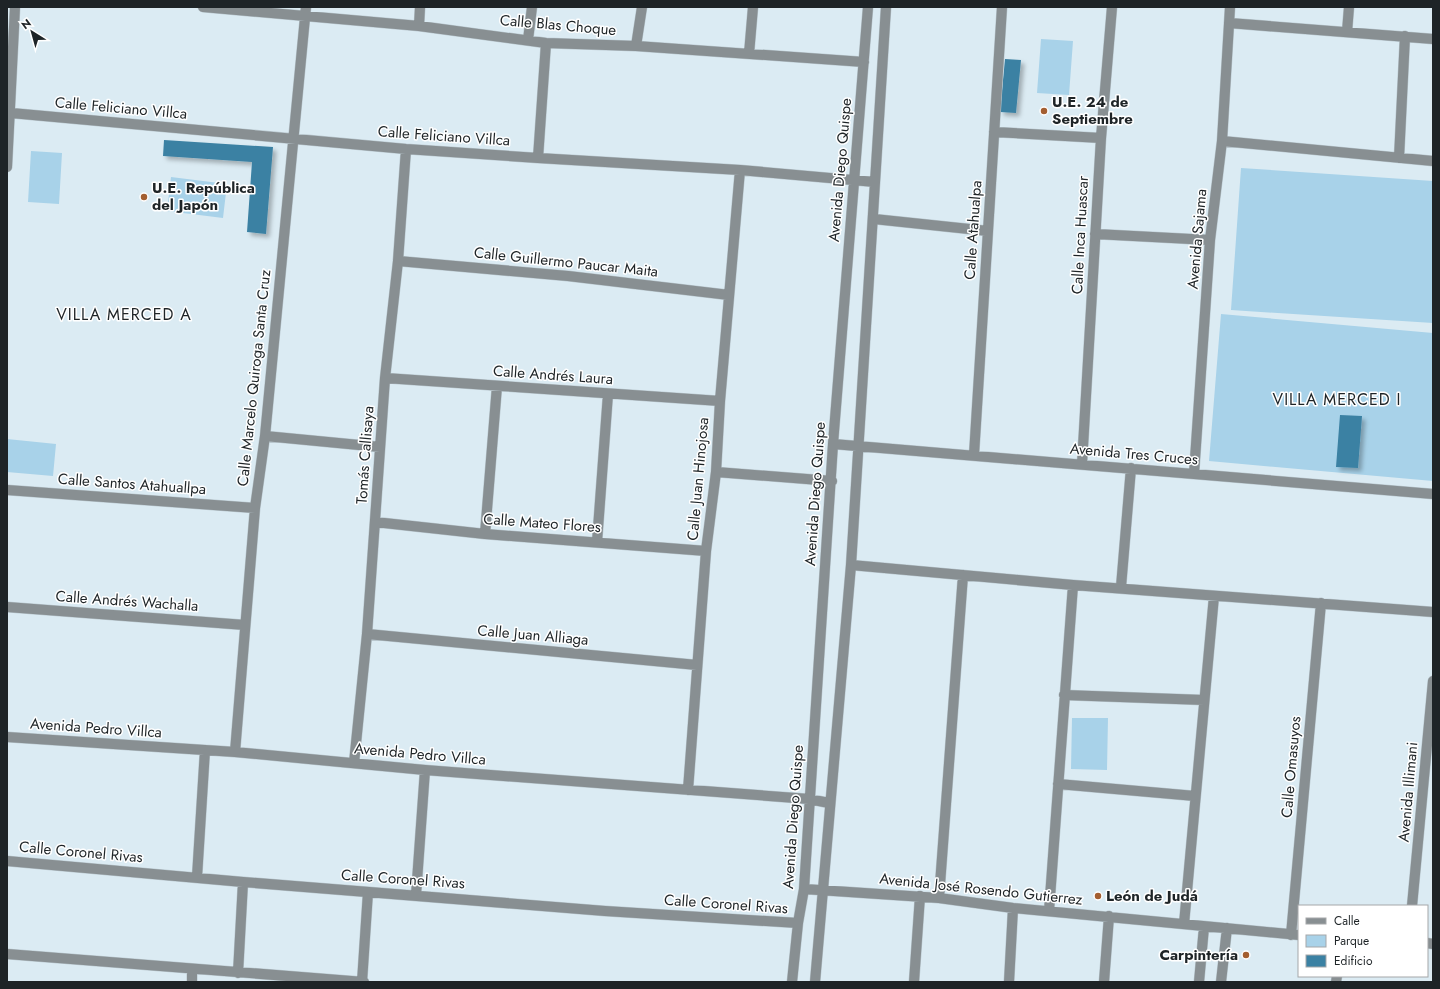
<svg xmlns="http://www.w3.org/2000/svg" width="1440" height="989" font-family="Jost,sans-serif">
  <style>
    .green { fill: #a8d2e9 }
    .building { fill: #3b81a3; filter: url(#shadow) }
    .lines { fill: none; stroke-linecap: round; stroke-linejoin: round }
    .minor-casing { stroke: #b9c7ce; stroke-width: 11 }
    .minor { stroke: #888f92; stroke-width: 10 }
    .poi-dot { fill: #a35e30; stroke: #fff; stroke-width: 1.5 }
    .labels { text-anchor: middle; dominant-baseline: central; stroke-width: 3; stroke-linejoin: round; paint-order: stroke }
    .street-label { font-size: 15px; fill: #1e2427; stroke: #fff }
    .poi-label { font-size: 15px; font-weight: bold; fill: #1e2427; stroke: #fff; text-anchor: start }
    .neighbourhood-label { font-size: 16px; letter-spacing: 1px; fill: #1e2427; stroke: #fff }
  </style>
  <defs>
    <filter id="shadow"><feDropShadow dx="3.5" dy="3.5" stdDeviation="2" flood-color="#0004"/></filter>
  </defs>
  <rect width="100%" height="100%" fill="#dbebf3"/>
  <path class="green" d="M1041,39L1073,41L1069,95L1037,93Z
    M31,151L62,153L59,204L28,202Z
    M1241,168L1433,181V323L1231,310Z
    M171,177L227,184L223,218L167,211Z
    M1221,314L1433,333V481L1209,461Z
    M7,439L56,444L53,476L7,472Z
    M1072,718H1108L1107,770L1071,769Z"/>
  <path class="building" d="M1005,59L1021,60L1016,113L1000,112Z
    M164,140L273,147L266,234L247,232L252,162L163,156Z
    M1340,415L1362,416L1358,468L1336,467Z"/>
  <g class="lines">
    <g class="minor-casing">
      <path id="minor" d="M203,7L419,26L546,43L636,46L864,62
        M1229,23L1433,39
        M419,26L420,7
        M1347,32L1349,7
        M528,40L532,7
        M636,46L642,7
        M749,54L753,7
        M11,113L406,149L538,158L740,170L875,182
        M994,132L1101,138
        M1222,141L1433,161
        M538,158L546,43
        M1399,158L1405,36
        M7,167L15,7
        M874,219L988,231
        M1095,234L1210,240
        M398,261L568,276L729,295
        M385,378L720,401
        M265,436L380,447
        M833,444L1433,494
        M974,455L1002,7
        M1082,464L1101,138L1112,7
        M716,472L832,481
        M1194,474L1210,240L1222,141L1230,7
        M7,490L255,508
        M375,522L485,534L706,551
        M485,534L497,386
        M597,542L608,394
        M851,565L1073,585L1433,612
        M1121,587L1131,468
        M7,607L245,625
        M367,634L697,665
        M1064,695L1204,700
        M7,737L235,752L425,770L809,799L829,803
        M235,752L255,508L265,436L306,7
        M354,763L367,634L385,378L398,261L406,149
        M1058,784L1195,796
        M688,790L706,551L716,472L720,401L740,170
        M7,861L243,882L605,911L798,923
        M197,877L205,750
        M804,889L939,898L1013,908L1299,935
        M416,895L425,770
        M939,898L963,575
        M1412,906L1433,681
        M1049,911L1073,585
        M1184,924L1214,596
        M1291,935L1321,603
        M1427,943L1433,944
        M7,954L364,982
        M238,973L243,882
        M192,982V970
        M362,982L368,892
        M792,982L798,923L804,889L833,444L868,7
        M815,982L851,565L886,7
        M914,982L920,896
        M1009,982L1013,908
        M1104,982L1109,916
        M1199,982L1204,927
        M1221,982L1227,928
        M1336,982L1337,976"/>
    </g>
    <use href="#minor" class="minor"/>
  </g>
  <g class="poi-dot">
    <circle cx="1044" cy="111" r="4"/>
    <circle cx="144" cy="197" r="4"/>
    <circle cx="1098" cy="896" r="4"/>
    <circle cx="1246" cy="955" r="4"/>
  </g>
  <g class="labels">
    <g class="street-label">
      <text transform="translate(558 25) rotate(5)">Calle Blas Choque</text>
      <text transform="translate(121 108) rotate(5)">Calle Feliciano Villca</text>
      <text transform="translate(444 136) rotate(4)">Calle Feliciano Villca</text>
      <text transform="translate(840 170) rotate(-85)">Avenida Diego Quispe</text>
      <text transform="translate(973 230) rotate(-86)">Calle Atahualpa</text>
      <text transform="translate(1080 235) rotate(-87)">Calle Inca Huascar</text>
      <text transform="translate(1197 239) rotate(-85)">Avenida Sajama</text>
      <text transform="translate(566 262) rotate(6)">Calle Guillermo Paucar Maita</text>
      <text transform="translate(553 375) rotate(4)">Calle Andrés Laura</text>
      <text transform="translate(254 378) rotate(-84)">Calle Marcelo Quiroga Santa Cruz</text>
      <text transform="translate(1134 454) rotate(5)">Avenida Tres Cruces</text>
      <text transform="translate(365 455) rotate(-86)">Tomás Callisaya</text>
      <text transform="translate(698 479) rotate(-85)">Calle Juan Hinojosa</text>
      <text transform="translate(132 484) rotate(4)">Calle Santos Atahuallpa</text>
      <text transform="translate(815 494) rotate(-86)">Avenida Diego Quispe</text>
      <text transform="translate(542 523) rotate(4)">Calle Mateo Flores</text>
      <text transform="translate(127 601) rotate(4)">Calle Andrés Wachalla</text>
      <text transform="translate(533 635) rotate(5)">Calle Juan Alliaga</text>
      <text transform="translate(96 728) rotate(4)">Avenida Pedro Villca</text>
      <text transform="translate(420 754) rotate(5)">Avenida Pedro Villca</text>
      <text transform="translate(1291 767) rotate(-85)">Calle Omasuyos</text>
      <text transform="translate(1408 792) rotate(-85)">Avenida Illimani</text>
      <text transform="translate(793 817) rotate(-86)">Avenida Diego Quispe</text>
      <text transform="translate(81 852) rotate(5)">Calle Coronel Rivas</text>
      <text transform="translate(403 879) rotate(4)">Calle Coronel Rivas</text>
      <text transform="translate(981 889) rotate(6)">Avenida José Rosendo Gutierrez</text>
      <text transform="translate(726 904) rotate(4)">Calle Coronel Rivas</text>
    </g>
    <g class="poi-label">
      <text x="1052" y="102">U.E. 24 de<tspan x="1052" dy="17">Septiembre</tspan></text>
      <text x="152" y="188">U.E. República<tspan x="152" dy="17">del Japón</tspan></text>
      <text x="1106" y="896">León de Judá</text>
      <text x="1238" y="955" text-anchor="end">Carpintería</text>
    </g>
    <g class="neighbourhood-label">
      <text x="124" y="314">VILLA MERCED A</text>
      <text x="1337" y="399">VILLA MERCED I</text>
    </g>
  </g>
  <rect width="1440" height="989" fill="none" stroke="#1e2427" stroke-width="16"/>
  <rect x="1298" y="905" width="130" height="72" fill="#ffffff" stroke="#a5a7a9"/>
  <rect x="1306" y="918" width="20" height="6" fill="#888f92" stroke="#a5a7a9"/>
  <text x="1334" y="925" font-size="12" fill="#1e2427">Calle</text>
  <rect x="1306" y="935" width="20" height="12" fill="#a8d2e9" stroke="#a5a7a9"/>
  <text x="1334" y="945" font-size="12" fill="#1e2427">Parque</text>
  <rect x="1306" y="955" width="20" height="12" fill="#3b81a3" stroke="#a5a7a9"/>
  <text x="1334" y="965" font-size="12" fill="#1e2427">Edificio</text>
  <g transform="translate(32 32) rotate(323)" stroke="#ffffff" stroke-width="3" paint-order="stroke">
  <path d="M0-3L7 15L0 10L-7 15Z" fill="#1e2427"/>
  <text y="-6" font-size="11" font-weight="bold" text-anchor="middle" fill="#1e2427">N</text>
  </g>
</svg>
